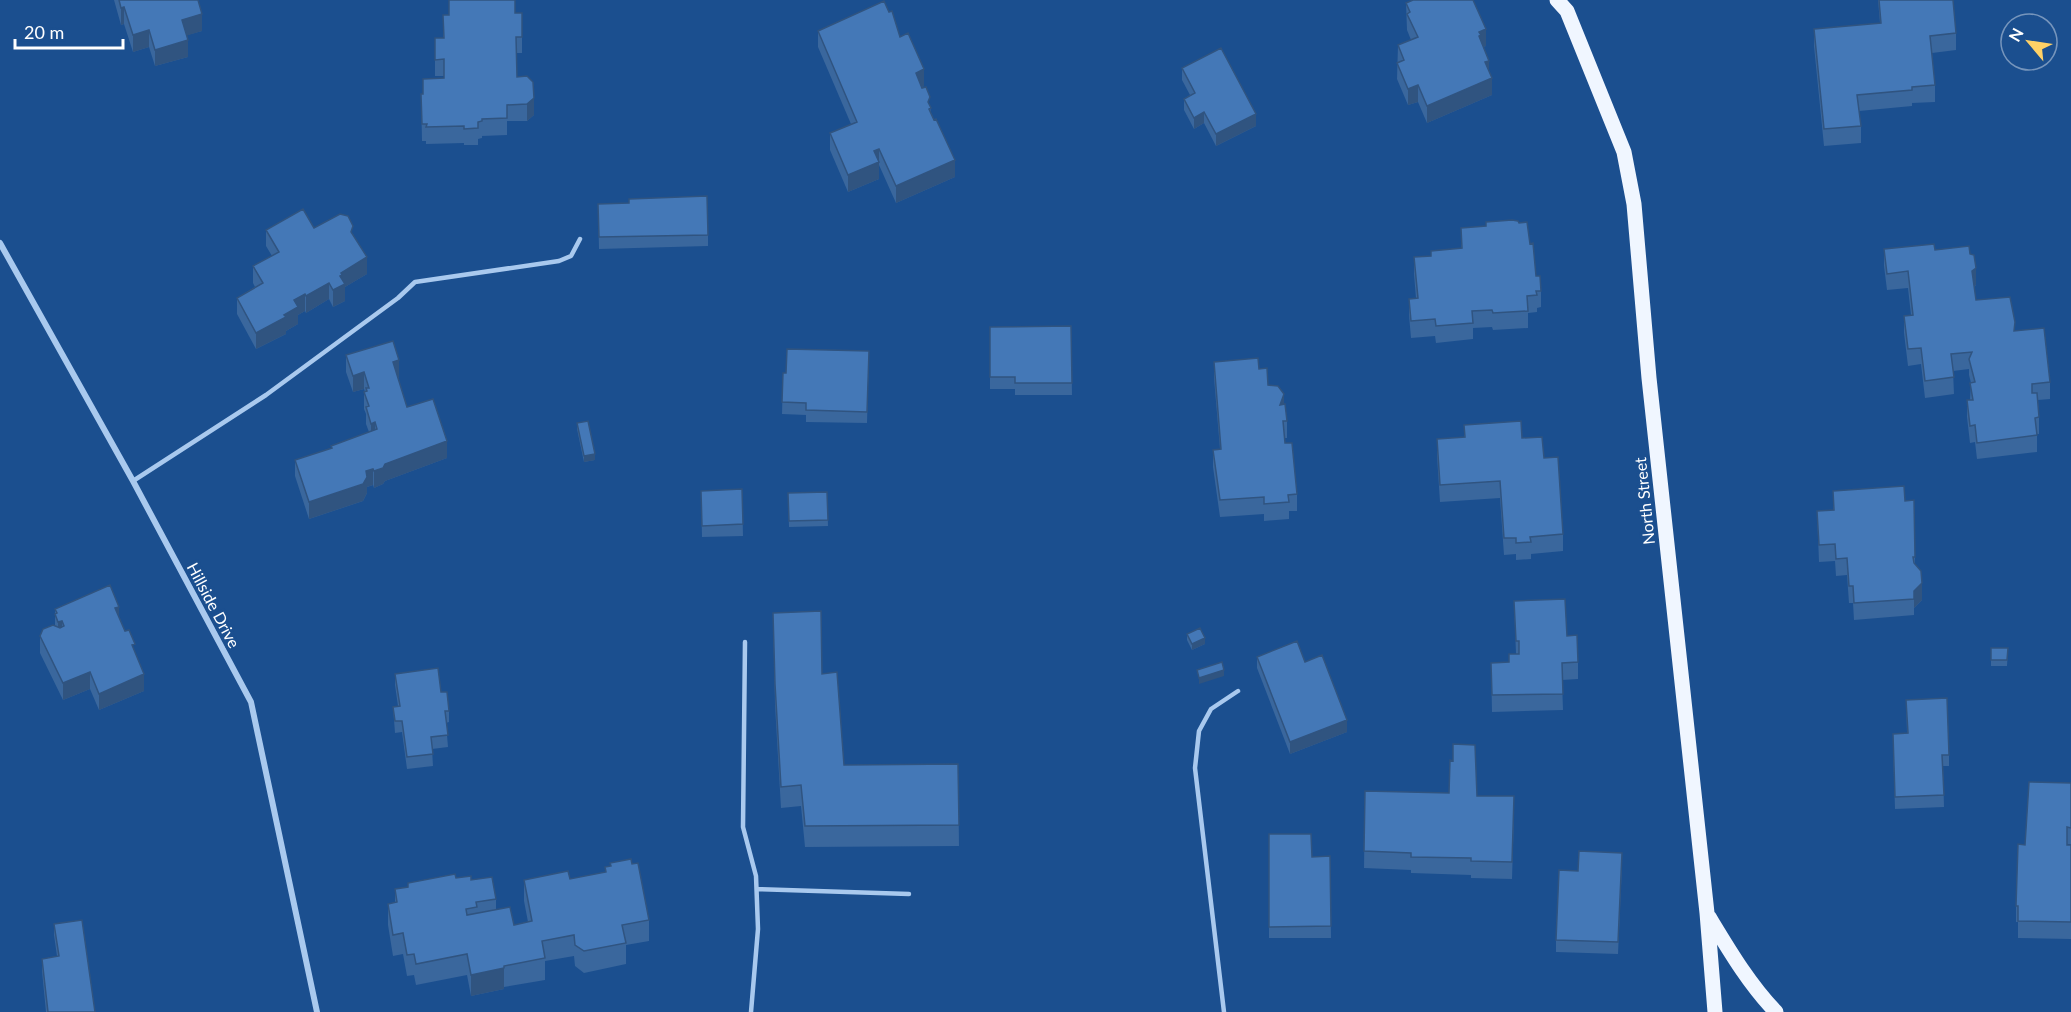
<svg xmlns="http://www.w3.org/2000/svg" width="2071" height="1012" font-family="Lato,sans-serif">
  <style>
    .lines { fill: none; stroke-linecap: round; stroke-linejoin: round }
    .lane { stroke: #a9c9ee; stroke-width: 4.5 }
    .street { stroke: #a9c9ee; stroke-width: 6 }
    .primary { stroke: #f0f6ff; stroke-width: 15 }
    .wall { fill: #3a679d }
    .shaded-wall { fill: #305480 }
    .building { fill: #4478b7; stroke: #305480; stroke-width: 1.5 }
    .labels { text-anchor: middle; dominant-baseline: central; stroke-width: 6; stroke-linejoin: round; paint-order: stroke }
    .street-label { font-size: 16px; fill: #fff; stroke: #1b4f8f }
  </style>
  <rect width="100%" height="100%" fill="#1b4f8f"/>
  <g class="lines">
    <path class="lane" d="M133,481L266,395L398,298L415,282L559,261L571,256L580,239
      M745,642L743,827L756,876L758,929L751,1012
      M757,889L909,894
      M1224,1012L1195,768L1199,731L1211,709L1238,691"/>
    <path class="street" d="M0,243L133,481L251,702L317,1012"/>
    <path class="primary" d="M1557,0L1567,11L1624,152L1634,204L1649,378L1707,913L1715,1012
      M1709,917C1729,950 1749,984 1776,1012"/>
  </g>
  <path class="wall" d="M114,0H198L202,31L187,35L188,57L155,66L149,47L133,52L124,24L121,25Z
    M1878,0H1953L1956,33V50L1932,53L1935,85V102L1912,103V106L1859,111L1861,126V143L1824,146L1814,46V29L1880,23Z
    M1406,3L1486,46L1483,47L1489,71L1492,95L1427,123L1418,102L1408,105L1397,79L1398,45L1411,40L1407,30Z
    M522,13V53H516L517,77L534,115L527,121H507V135L482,136V138L478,139V145H464V143L426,144V141H422L421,94H423L444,78V76H435V38H443V15Z
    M818,31L900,37L924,86L922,87L930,106L931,113L955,177L896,203L879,165V179L848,192L830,150V133L851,124L818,47Z
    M1182,68L1256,126L1216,146L1204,123L1194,129L1184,110V99L1190,95L1182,80Z
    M598,204L708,235V246L599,249Z
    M1486,222L1519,223L1530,244L1536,276L1541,291V307L1537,308V312L1528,313V328L1493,330L1492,327L1473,328V339L1436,343L1435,336L1411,338L1409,315V299L1416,298L1414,274V257L1431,256L1461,248V228L1486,226Z
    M314,228L353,234L367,274L345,287V301L333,307L329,299L306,313L305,311L298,315V324L286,331V334L256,349L237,314V298L255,287L253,283V266L272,256L266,246V230Z
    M1884,249L1935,250L1976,285L1974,287L1976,300L2015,331L2050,382V399L2038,400L2039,417V434H2037V452L1977,459L1975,442L1970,443L1967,417V400H1970L1971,383L1969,375V369L1953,371L1954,394L1925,398L1921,364L1908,366L1904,333V316L1911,315L1908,288L1887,290L1884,266Z
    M1071,326L1072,395H1015V389H990V327Z
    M869,351L867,423L806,422V415L782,414L783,373H786Z
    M346,355L399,377L398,378L407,407L447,458L385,481L383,484L374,488L373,485L367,487V493L363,501L309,519L295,476V460L331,448L369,432L366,424V414L364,409V392H365L364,389L353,392L346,372Z
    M1214,362L1268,385L1284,404L1287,421V438H1285V443L1297,494V511H1289V519L1264,521V514L1220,517L1213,467V450L1220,449L1214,378Z
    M577,423L595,460L584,462L577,429Z
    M1464,425L1522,438L1544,458L1563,534V551L1531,554V559L1516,560V554L1504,555L1500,498L1440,502L1437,456V439L1464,437Z
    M742,489L743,536L702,537L701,491Z
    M1833,491L1905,501L1914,500L1915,565L1922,600L1914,608V615L1854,620L1853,603H1849L1847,575L1836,576L1835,561L1819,562L1817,511L1833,510Z
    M827,492L828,526L789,527L788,493Z
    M1514,601L1567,636L1578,662V679L1562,680L1563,710L1492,712L1491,663L1509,662L1516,654Z
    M55,609L119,619L135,652L144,691L99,710L90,689L63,700L40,653V636L55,625Z
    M773,613L822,674L844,765L958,764L959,846L805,847L801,806L781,808L775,705Z
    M1187,634L1205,644L1192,650L1187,640Z
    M1991,648H2008L2007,666H1991Z
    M1257,657L1305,662L1347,732L1290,754L1257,668Z
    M395,674L441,692L449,711V722L446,723L448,747L432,749L433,766L407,769L402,732L395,733L393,707L398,706L395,685Z
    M1906,700L1949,755V766H1943L1944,807L1895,809L1893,745L1907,733Z
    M2071,783V844H2067V845H2071V939L2018,938V922H2016V906L2025,845Z
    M1365,791L1477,796L1514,813L1512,879L1471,878V875L1411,873V870L1364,868Z
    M1269,834L1312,857L1330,856L1331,938H1269Z
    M610,863L632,864L649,920V941L626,945V964L584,973L575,966L574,956L545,961V980L504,987V989L471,996L467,975L416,985L414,975L407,976L403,954L393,956L388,925V904L395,903V889L408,887V883L456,878L471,880L496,899V910L514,925L528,922L524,901V880L570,879L605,872V867H610Z
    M1622,864L1618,954L1556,952V940L1578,871Z
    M54,924L95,1012H46L42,971V959L57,956L54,935Z"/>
  <path class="shaded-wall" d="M124,7V24L121,25V8Z
    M202,14V31L182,37V20Z
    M1486,29V46L1481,48L1479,53V32Z
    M149,30V47L133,52V35Z
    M188,40V57L155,66V50Z
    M1489,61V77L1485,62Z
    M924,69V86L916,90V73Z
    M1492,78V95L1427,123V106Z
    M1418,85V102L1408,105V89Z
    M534,98V115L527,121V104Z
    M1204,112V123L1194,129V118Z
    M1256,114V126L1216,146V134Z
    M879,149V179L848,192V175L874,151Z
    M955,160V177L896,203V186Z
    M367,257V274L345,287V301L333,307V290L341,273Z
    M1976,268V285L1972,288V271Z
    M329,283V299L306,313V296Z
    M305,294V311L298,315V324L286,331V334L256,349V333L294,300Z
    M399,360V377L393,379V362Z
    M364,372V389L353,392V376Z
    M1284,394V411L1280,405Z
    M375,422V439L371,440V424Z
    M447,441V458L385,481L383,484L374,488V471L385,464Z
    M595,454V460L584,462V456Z
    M373,469V485L367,487V493L363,501L309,519V502L366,471Z
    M1922,583V600L1914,608V591Z
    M119,607V623L115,608Z
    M62,621V638L58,639V622Z
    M1205,638V644L1192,650V644Z
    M1224,670V676L1199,684V678Z
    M90,672V689L63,700V683Z
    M144,674V691L99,710V694Z
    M1347,720V732L1290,754V742Z
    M504,968V989L471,996V975Z"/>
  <path class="building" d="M119,0H198L202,14L182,20L188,40L155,50L149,30L133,35L124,7L121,8Z
    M449,0H515V13H522V37H516L517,77L527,76L533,82L534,98L527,104L507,105V118L482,119V121L478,122V128L464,129V126L426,127L427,124H422L421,94H423V79L444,78V59L435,60V38H444L443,15H449Z
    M1413,0H1473L1486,29L1479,32L1481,35L1479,36L1489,61L1485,62L1492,78L1427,106L1418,85L1408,89L1397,63L1404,60L1398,45L1418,37L1407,14L1410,12L1406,3Z
    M1879,0H1953L1956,33L1930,36L1935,85L1912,87V90L1857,95L1861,126L1824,129L1814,29L1881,23Z
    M884,1L889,12L892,11L900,37L908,33L924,69L916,73L922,88L926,87L930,97L928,102L931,108L929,109L934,120L936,119L955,160L896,186L879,149L874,151L879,162L848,175L830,133L857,122L818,31Z
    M1221,48L1256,114L1216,134L1204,112L1194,118L1184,99L1195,93L1182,68Z
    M707,196L708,235L599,237L598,204L629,203V199Z
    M303,209L314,228L340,214L348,216L353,226L351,232L367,257L341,273L342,275L340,276L345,284L333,290L329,283L306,296L305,294L294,300L298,307L284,315L286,317L256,333L237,298L263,283L253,266L279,252L266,230Z
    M1512,220L1518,221L1519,223L1527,222L1530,244L1533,243L1536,276H1540L1541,291H1536L1537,295L1527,296L1528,311L1493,313L1492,310L1472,311L1473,323L1436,326L1435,319L1411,321L1409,299L1418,298L1414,257L1431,256V251L1462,248L1461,228L1486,226V222Z
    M1934,244L1935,250L1969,246L1970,254L1974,255L1976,268L1972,271L1976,300L2010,297L2015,322L2014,331L2044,328L2050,382L2032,384V393H2037L2039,417L2035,418L2037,435L1977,443L1975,425L1970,426L1967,400H1973L1970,383L1975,382L1969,359L1972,352L1951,354L1954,377L1925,381L1921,348L1908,349L1904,316L1913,315L1908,271L1887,274L1884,249Z
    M1071,326L1072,383H1015V377H990V327Z
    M393,341L399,360L393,362L407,407L433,399L447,441L385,464L383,468L374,471L373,469L366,471L367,477L363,484L309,502L295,460L332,448L331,446L377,429L375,422L371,424L366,407L369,406L364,392L367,391L366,388H369L364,372L353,376L346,355Z
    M787,349L869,351L867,412L806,410V403L782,402L783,373H786Z
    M1258,358L1259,369L1267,368L1268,385L1278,386L1284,394L1280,405L1285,404L1287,421H1283L1285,443H1292L1297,494L1288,495L1289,502L1264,504V497L1220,500L1213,450L1221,449L1214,362Z
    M588,421L595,454L584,456L577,423Z
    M1521,421L1522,438L1542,437L1544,458L1558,457L1563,534L1530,537L1531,542L1516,543V538H1504L1500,481L1440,485L1437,439L1465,437L1464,425Z
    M1904,486L1905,501L1914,500L1915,557H1913L1914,563L1921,571L1922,583L1914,591V599L1854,603L1853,586H1849L1847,558L1836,559L1835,544L1819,545L1817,511L1834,510L1833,491Z
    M742,489L743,524L702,526L701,491Z
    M827,492L828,520L789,521L788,493Z
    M110,585L119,607L115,608L125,631L129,630L135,644L132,645L144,674L99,694L90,672L63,683L40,636L43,629L53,625L60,628L64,626L62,621L58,622L55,614L57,613L55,609Z
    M1565,599L1567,636L1577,635L1578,662L1562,663L1563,694L1492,695L1491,663L1509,662V654H1519V641H1516L1514,601Z
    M821,611L822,674L837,672L844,765L958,764L959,825L805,826L801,785L781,787L775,684L773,613Z
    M1200,628L1205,638L1192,644L1187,634Z
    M1297,641L1305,662L1322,655L1347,720L1290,742L1257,657Z
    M1991,648H2008L2007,660H1991Z
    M1222,662L1224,670L1199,678L1197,670Z
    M438,668L441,692H447L449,711H445L448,735L431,737L433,754L407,757L402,721H395L393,707L400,706L395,674Z
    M1947,698L1949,755H1942L1944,795L1895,797L1893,734L1908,733L1906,700Z
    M1453,744L1475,745L1477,796H1514L1512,862L1471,861V858L1411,857V853L1364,851L1365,791L1449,793L1450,760L1453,761Z
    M2029,782L2071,783V828L2067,827V845H2071V922L2018,921V906H2016L2018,844L2025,845Z
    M1269,834H1311L1312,857L1330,856L1331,926L1269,927Z
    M1579,851L1622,853L1618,942L1556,940L1559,870L1578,871Z
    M631,859L632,864L638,863L649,920L622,925L626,943L584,951L575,945L574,935L542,941L545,958L504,966V968L471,975L467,954L416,964L414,954L407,955L403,933L393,935L388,904L397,902L395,889L408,887V883L455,874L456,878L471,876V880L492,877L496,899L476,902L477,907L466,909L467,915L510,907L514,925L532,921L524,880L568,871L570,879L606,872L605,867L611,866L610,863Z
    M82,920L95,1012H48L42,959L59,956L54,924Z"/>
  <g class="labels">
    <g class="street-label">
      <text transform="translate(1644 501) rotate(-96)">North Street</text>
      <text transform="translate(214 605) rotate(62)">Hillside Drive</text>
    </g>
  </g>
  <g transform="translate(2029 42) rotate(299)"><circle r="28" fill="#1b4f8f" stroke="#7695bc" stroke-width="1.5"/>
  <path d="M0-4.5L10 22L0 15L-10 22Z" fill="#ffd166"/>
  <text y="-9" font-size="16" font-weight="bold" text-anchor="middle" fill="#ffffff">N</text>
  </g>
  <path d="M15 39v9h108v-9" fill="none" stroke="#ffffff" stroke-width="3"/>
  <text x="24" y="39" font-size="18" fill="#ffffff" stroke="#1b4f8f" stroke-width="4.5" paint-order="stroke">20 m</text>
</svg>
